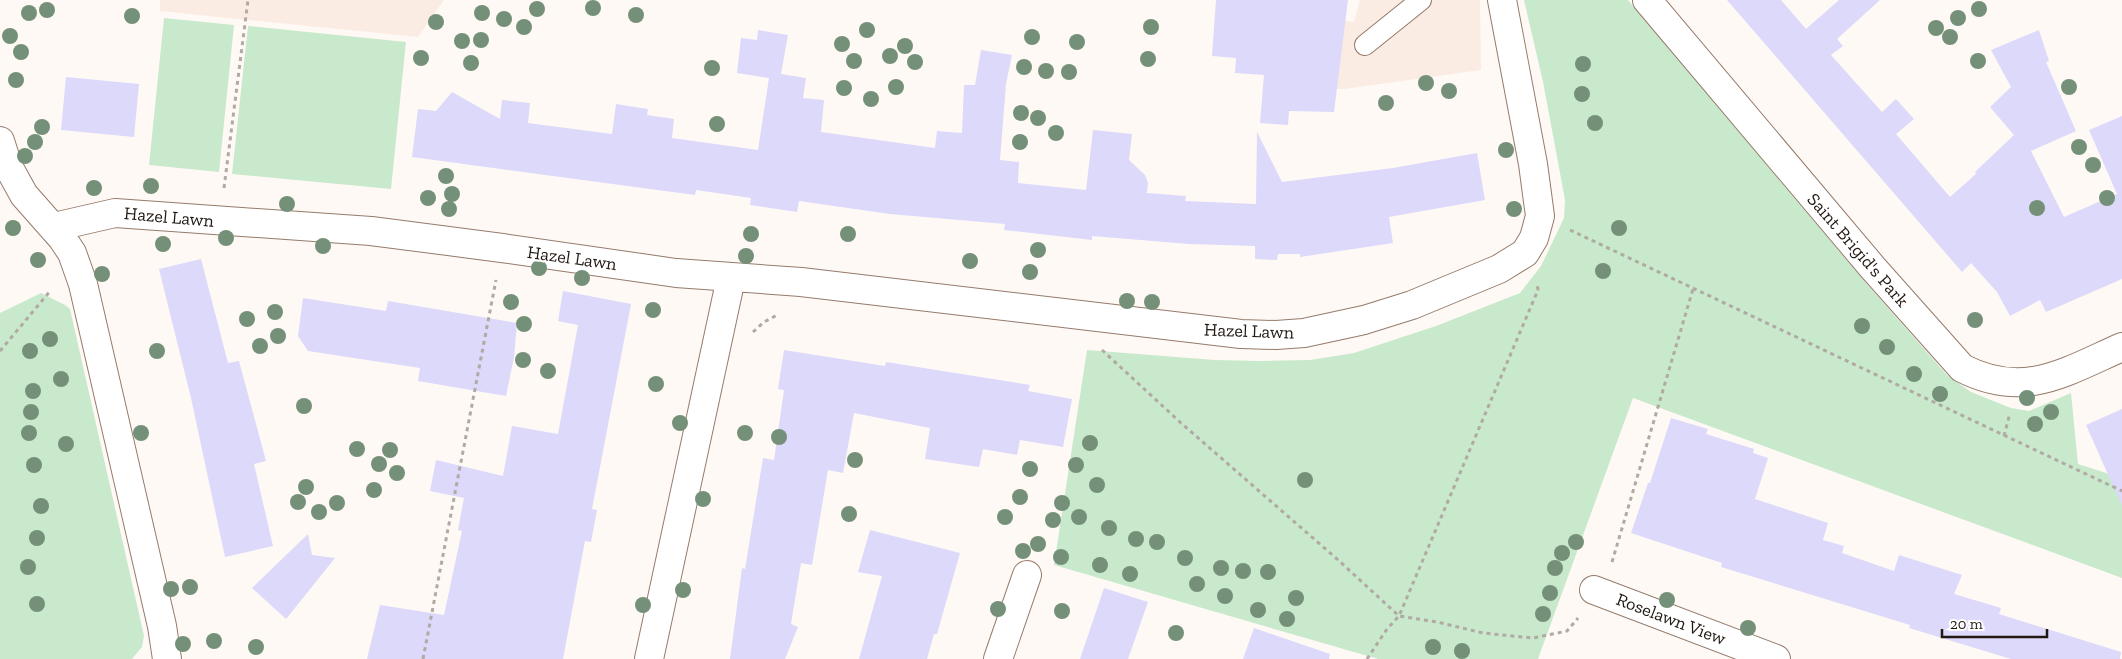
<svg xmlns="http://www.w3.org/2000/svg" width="2122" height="659" font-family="'Zilla Slab',serif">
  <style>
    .built { fill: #fbece3 }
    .green { fill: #c9e9cc }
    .building { fill: #dcd9fa }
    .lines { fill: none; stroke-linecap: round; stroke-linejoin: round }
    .lane-casing { stroke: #957b6b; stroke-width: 22 }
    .street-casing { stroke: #957b6b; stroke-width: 30 }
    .path { stroke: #b0a9a4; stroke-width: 3; stroke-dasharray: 4 4; stroke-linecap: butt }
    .lane { stroke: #fff; stroke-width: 20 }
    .street { stroke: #fff; stroke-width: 28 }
    .tree { fill: #759079 }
    .labels { text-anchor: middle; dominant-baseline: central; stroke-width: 4.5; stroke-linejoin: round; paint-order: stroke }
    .street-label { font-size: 18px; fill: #221812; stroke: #fff }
  </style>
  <rect width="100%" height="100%" fill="#fff9f5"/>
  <path class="built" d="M160,0H444L418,37L160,11Z
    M1360,0H1480L1481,70L1344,89L1270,88L1278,12L1354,22Z"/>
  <path class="green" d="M1524,0H1628L1865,282L1947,375L1971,392L2011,408L2029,411L2071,393L2078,464L2122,478V578L1633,398L1538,659H1378L1054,565L1087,350L1215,360L1261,361L1310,360L1354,353L1436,326L1520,293L1541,266L1564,218L1565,200L1543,82Z
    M164,18L234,25L219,172L149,165Z
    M248,26L406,42L391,189L232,174Z
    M41,293L65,305L70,309L144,636L142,647L132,659H0V313Z"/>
  <path class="building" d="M1216,0H1348L1334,112L1289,111L1288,125L1260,123L1264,75L1235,73L1236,58L1212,56Z
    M1727,0H1781L1806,29L1839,0H1880L1837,39L1843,46L1831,55L1882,112L1896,99L1914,119L1896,134L1950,197L1976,174L1975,172L2014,135L1990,107L2011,87L1991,50L2039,30L2049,61L2046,62L2076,131L2031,151L2064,217L2117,194L2089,130L2122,116V279L2046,312L2040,300L2010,316L1997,292L1971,263L1962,272Z
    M758,30L788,35L781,74L806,78L803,98L824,100L821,132L935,148L937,131L962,133L964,85H975L981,50L1012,55L1006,84L1000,160L1019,162L1018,183L1086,190L1093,130L1132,134L1129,160L1145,175L1148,183L1147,193L1186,196L1185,201L1256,204L1257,132L1282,182L1393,168L1477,153L1485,200L1389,217L1393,243L1300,257V254H1278L1277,260L1255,259V246L1189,244L1092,236V240L1004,230L1005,224L890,214L799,201L797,212L750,205L751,198L696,190L695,195L412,157L418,109L436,111L452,92L500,119L502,100L530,103L528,123L612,134L616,104L648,109L647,115L674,119L672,138L758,150L769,78L737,73L741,38L757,40Z
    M66,77L139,84L134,137L61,130Z
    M201,259L228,363L239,361L266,461L254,464L273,546L225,557L191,398L159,269Z
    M563,291L631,304L592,509L597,510L591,542L585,541L563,659H367L380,605L444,615L462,531L458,530L464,498L430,491L436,460L503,476L512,426L558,434L578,325L558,321Z
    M303,298L386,311L388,301L517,323L514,357L506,396L418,381L420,368L308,351L298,336Z
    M784,350L885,366L886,362L1030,385L1028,391L1072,399L1063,447L1020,440L1017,455L983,449L979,467L925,459L930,428L854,413L843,473L828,470L812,565L801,563L791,624L798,627L785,659H730L742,568L745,569L763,458L774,460L784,390L778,389Z
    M2122,409V506L2086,425Z
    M1671,418L1708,429L1706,434L1754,449L1753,453L1768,458L1755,499L1828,523L1823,540L1844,546L1842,553L1894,571L1899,555L1962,575L1954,594L2001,608L1999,614L2121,652L2120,659H2011L1909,628L1910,625L1721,567L1722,563L1631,533L1648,483H1650Z
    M870,530L960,553L937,634H934L927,659H859L882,576L858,572Z
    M308,534L312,555L335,558L286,619L252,588Z
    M1104,588L1148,602L1128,659H1080Z
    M1254,628L1330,654L1329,659H1243Z"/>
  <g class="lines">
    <g class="lane-casing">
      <path id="lane" d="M1365,45L1421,0"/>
    </g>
    <g class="street-casing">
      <path id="street" d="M1647,0L1873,268L1962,368C2024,400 2065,372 2122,347
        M0,141L8,166L24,195L62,238L72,253L83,284L162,626L167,659
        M54,227L115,213L371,231L502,248L676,273L801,282L1241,334L1276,335L1304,333L1364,320L1412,305L1499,269L1525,253L1534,238L1540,216L1533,164L1502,0
        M1594,590L1776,659
        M649,659L731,278
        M998,659L1027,575"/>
    </g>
    <path class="path" d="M224,188L248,0
      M1570,230L2122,491
      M753,332L764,322L779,314
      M1102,350L1181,423L1337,559L1399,616L1437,622L1483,633L1533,638L1567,631L1578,618
      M0,351L51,290
      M2004,436L2010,413
      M1612,562L1693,289
      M423,659L496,280
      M1367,659L1387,629L1399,616L1538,290L1537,284"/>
    <use href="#lane" class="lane"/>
    <use href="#street" class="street"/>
  </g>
  <g class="tree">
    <circle cx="593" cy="8" r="8"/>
    <circle cx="537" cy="9" r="8"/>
    <circle cx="1979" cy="9" r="8"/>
    <circle cx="47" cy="10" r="8"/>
    <circle cx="29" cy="13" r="8"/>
    <circle cx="482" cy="13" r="8"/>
    <circle cx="636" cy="15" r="8"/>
    <circle cx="132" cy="16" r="8"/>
    <circle cx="1958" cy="18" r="8"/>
    <circle cx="504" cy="19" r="8"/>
    <circle cx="436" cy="22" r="8"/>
    <circle cx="524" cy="27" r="8"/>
    <circle cx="1151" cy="27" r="8"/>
    <circle cx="1936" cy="28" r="8"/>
    <circle cx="867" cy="30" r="8"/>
    <circle cx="10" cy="36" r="8"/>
    <circle cx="1032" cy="37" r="8"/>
    <circle cx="1950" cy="37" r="8"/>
    <circle cx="481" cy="40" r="8"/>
    <circle cx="462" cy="41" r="8"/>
    <circle cx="1077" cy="42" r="8"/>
    <circle cx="842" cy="44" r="8"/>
    <circle cx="905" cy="46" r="8"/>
    <circle cx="21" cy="52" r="8"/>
    <circle cx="890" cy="56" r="8"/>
    <circle cx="421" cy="58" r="8"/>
    <circle cx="1148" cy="59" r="8"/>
    <circle cx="854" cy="61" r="8"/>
    <circle cx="1978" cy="61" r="8"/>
    <circle cx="915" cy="62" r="8"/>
    <circle cx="471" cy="63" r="8"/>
    <circle cx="1583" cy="64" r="8"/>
    <circle cx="1024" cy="67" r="8"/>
    <circle cx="712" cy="68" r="8"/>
    <circle cx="1046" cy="71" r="8"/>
    <circle cx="1069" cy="72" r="8"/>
    <circle cx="16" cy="80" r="8"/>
    <circle cx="1426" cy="83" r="8"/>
    <circle cx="896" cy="87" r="8"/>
    <circle cx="2069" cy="87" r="8"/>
    <circle cx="844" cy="88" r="8"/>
    <circle cx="1449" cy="91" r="8"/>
    <circle cx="1582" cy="94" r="8"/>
    <circle cx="871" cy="99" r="8"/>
    <circle cx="1386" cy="103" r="8"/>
    <circle cx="1021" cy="113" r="8"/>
    <circle cx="1038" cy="118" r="8"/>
    <circle cx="1595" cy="123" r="8"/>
    <circle cx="717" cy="124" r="8"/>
    <circle cx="42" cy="127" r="8"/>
    <circle cx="1056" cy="133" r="8"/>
    <circle cx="35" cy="142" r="8"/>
    <circle cx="1020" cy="142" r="8"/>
    <circle cx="2079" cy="147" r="8"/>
    <circle cx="1506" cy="150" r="8"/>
    <circle cx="25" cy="156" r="8"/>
    <circle cx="2093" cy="165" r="8"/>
    <circle cx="446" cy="176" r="8"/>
    <circle cx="151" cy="186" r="8"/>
    <circle cx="94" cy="188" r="8"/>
    <circle cx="452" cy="194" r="8"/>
    <circle cx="428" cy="198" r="8"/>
    <circle cx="2107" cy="198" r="8"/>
    <circle cx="287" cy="204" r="8"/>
    <circle cx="2037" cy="208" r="8"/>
    <circle cx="449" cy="209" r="8"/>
    <circle cx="1514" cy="209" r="8"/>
    <circle cx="13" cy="228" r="8"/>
    <circle cx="1619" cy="228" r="8"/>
    <circle cx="751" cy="234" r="8"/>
    <circle cx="848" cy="234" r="8"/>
    <circle cx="226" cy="238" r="8"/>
    <circle cx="163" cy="244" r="8"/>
    <circle cx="323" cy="246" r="8"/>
    <circle cx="1038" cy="250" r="8"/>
    <circle cx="746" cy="256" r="8"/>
    <circle cx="38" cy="260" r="8"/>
    <circle cx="970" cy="261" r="8"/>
    <circle cx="539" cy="268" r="8"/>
    <circle cx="1603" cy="271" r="8"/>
    <circle cx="1030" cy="272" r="8"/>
    <circle cx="102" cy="274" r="8"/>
    <circle cx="582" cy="278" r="8"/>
    <circle cx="1127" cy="301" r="8"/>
    <circle cx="511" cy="302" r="8"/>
    <circle cx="1152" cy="302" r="8"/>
    <circle cx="653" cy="310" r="8"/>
    <circle cx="275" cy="312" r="8"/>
    <circle cx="247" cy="319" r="8"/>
    <circle cx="1975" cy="320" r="8"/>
    <circle cx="524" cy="324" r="8"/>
    <circle cx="1862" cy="326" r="8"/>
    <circle cx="278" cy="336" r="8"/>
    <circle cx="50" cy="339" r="8"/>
    <circle cx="260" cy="346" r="8"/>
    <circle cx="1887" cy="347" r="8"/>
    <circle cx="30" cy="351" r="8"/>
    <circle cx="157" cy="351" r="8"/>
    <circle cx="523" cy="360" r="8"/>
    <circle cx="548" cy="371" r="8"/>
    <circle cx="1914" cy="374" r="8"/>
    <circle cx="61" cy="379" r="8"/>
    <circle cx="656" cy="384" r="8"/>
    <circle cx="33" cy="391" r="8"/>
    <circle cx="1940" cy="394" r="8"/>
    <circle cx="2027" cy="398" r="8"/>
    <circle cx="304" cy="406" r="8"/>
    <circle cx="31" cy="412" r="8"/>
    <circle cx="2051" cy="412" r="8"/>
    <circle cx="680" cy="423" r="8"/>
    <circle cx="2035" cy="424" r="8"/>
    <circle cx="29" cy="433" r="8"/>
    <circle cx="141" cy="433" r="8"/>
    <circle cx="745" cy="433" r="8"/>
    <circle cx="779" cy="437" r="8"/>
    <circle cx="1090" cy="443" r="8"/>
    <circle cx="66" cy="444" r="8"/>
    <circle cx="357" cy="449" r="8"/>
    <circle cx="390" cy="450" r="8"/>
    <circle cx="855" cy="460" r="8"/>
    <circle cx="379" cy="464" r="8"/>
    <circle cx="34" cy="465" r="8"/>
    <circle cx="1076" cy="465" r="8"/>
    <circle cx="1030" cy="469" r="8"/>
    <circle cx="397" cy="473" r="8"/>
    <circle cx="1305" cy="480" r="8"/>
    <circle cx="1097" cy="485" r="8"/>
    <circle cx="306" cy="487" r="8"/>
    <circle cx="374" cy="490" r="8"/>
    <circle cx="1020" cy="497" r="8"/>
    <circle cx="703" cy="499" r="8"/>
    <circle cx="298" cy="502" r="8"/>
    <circle cx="337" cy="503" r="8"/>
    <circle cx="1062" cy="503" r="8"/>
    <circle cx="41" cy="506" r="8"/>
    <circle cx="319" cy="512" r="8"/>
    <circle cx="849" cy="514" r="8"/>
    <circle cx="1005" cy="517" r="8"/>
    <circle cx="1079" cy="517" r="8"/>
    <circle cx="1053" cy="520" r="8"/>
    <circle cx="1109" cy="528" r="8"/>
    <circle cx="37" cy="538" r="8"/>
    <circle cx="1136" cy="539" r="8"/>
    <circle cx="1157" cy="542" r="8"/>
    <circle cx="1576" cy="542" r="8"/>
    <circle cx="1038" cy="544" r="8"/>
    <circle cx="1023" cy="551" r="8"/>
    <circle cx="1562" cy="553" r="8"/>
    <circle cx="1061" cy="557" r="8"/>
    <circle cx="1185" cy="558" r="8"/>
    <circle cx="1100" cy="565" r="8"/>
    <circle cx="28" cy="567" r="8"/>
    <circle cx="1221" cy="568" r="8"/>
    <circle cx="1555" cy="568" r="8"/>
    <circle cx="1243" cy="571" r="8"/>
    <circle cx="1268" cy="572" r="8"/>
    <circle cx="1130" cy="574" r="8"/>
    <circle cx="1197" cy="584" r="8"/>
    <circle cx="190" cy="587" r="8"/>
    <circle cx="171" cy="589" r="8"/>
    <circle cx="683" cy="590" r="8"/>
    <circle cx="1550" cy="593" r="8"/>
    <circle cx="1225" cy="596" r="8"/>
    <circle cx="1296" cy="598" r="8"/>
    <circle cx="1667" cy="600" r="8"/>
    <circle cx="37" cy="604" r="8"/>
    <circle cx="643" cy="605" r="8"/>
    <circle cx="998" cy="609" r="8"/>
    <circle cx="1258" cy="610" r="8"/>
    <circle cx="1062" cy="611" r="8"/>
    <circle cx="1543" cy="614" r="8"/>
    <circle cx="1287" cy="619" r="8"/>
    <circle cx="1748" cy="628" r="8"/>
    <circle cx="1176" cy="633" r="8"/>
    <circle cx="214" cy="641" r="8"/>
    <circle cx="183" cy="644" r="8"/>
    <circle cx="256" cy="647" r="8"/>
    <circle cx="1433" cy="647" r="8"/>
    <circle cx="1462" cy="651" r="8"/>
  </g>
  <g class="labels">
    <g class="street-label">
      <text transform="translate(169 217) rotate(5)">Hazel Lawn</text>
      <text transform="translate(1858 250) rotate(49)">Saint Brigid's Park</text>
      <text transform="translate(572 258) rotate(8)">Hazel Lawn</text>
      <text transform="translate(1249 331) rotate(2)">Hazel Lawn</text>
      <text transform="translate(1671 619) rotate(21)">Roselawn View</text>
    </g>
  </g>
  <path d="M1942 629v8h105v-8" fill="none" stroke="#221812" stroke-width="2.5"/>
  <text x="1950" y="629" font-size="15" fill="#221812" stroke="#ffffff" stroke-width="4" paint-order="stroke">20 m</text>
</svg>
